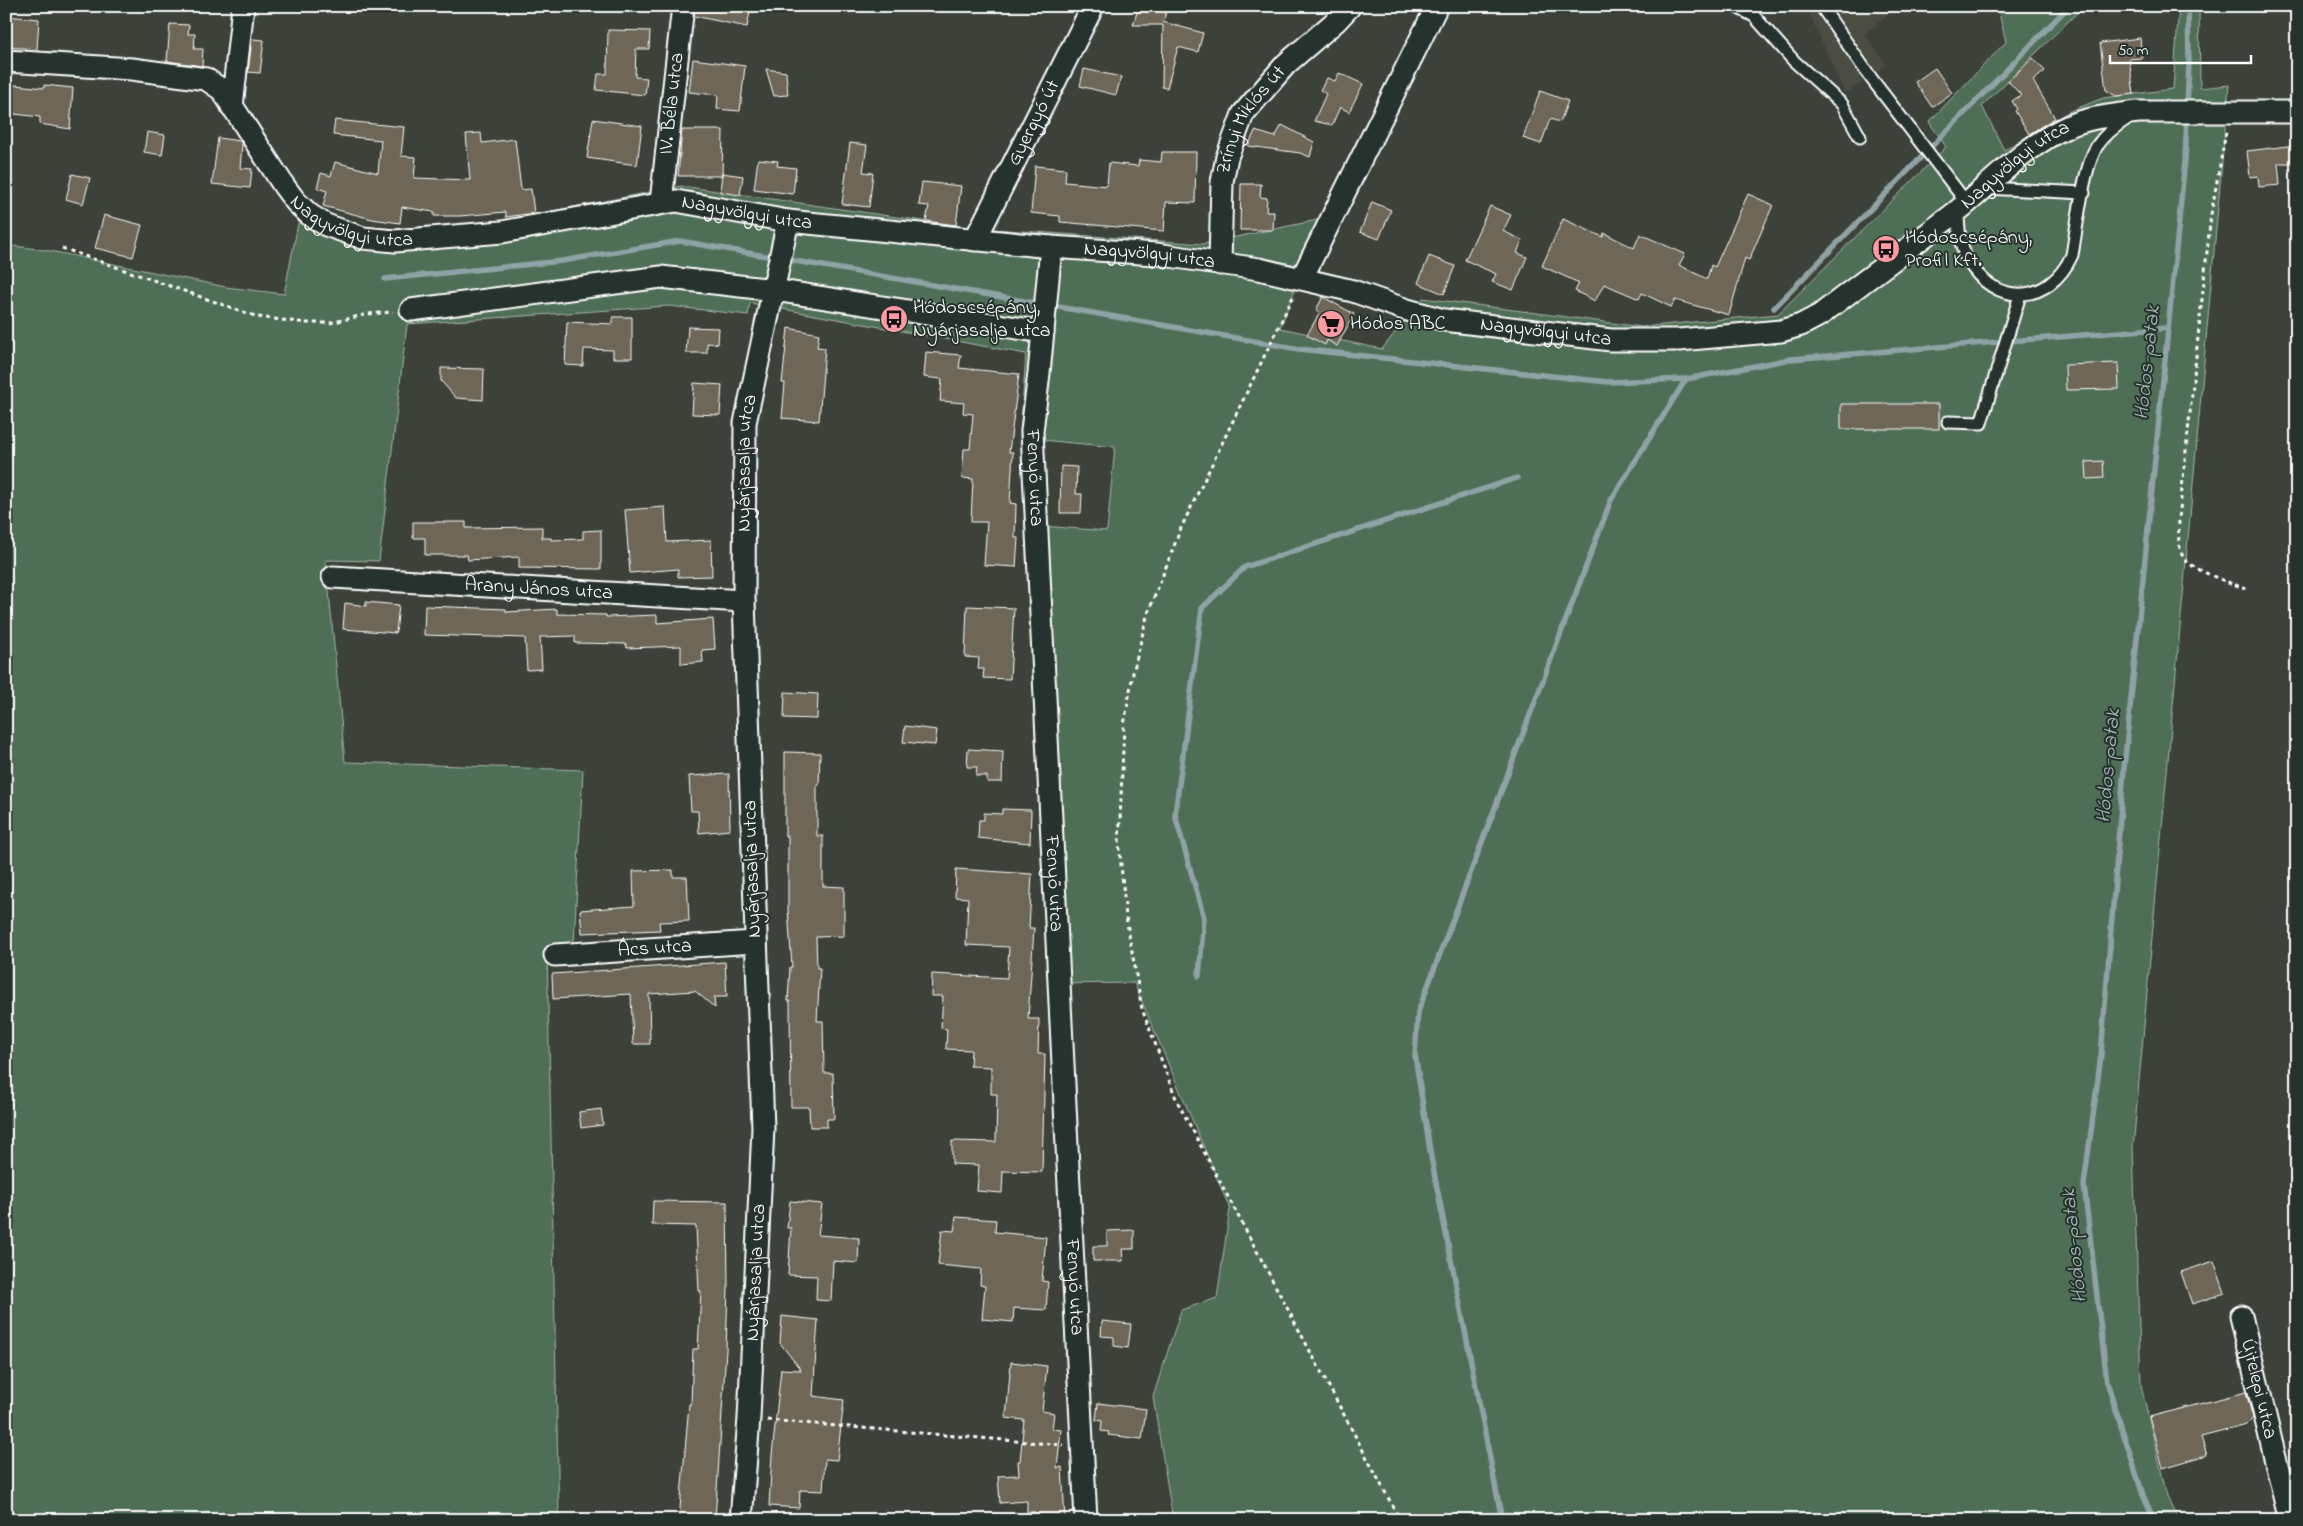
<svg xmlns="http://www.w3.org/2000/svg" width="2303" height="1526" font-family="'Indie Flower',sans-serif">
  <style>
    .built { fill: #4b4d42 }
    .green { fill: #4f6e57; stroke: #a7b6ab }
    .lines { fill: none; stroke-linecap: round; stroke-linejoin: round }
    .stream { stroke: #8fa3a6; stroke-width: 5.5 }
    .building { fill: #6e6656; stroke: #fff }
    .service-casing { stroke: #fff; stroke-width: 15 }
    .minor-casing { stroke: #fff; stroke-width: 25 }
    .path { stroke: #fff; stroke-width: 3; stroke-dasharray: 4 4; stroke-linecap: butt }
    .service { stroke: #26332d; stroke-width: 11 }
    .minor { stroke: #26332d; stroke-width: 21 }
    .labels { text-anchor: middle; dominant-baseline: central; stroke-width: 4; stroke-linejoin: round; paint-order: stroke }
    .street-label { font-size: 20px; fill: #fff; stroke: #26332d }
    .poi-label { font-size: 20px; fill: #fff; stroke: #26332d; text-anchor: start }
    .water-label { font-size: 21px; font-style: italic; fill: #abbabc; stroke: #26332d }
  </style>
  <rect width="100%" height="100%" fill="#3c4239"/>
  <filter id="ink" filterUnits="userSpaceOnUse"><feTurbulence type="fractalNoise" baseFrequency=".02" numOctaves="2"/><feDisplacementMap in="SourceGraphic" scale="10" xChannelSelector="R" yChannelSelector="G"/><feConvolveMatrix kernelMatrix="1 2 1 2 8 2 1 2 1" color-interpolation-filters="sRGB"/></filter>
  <g filter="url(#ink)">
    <path class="built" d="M1806,6H1906L1894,10L1865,34L1886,65L1845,94Z
      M1961,6H2017L1999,13Z"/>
    <path class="green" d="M2017,6H2084L1982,106L2004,150L2068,112L2103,98L2173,89L2179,6H2199L2200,88L2229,85L2133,1148L2141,1385L2167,1496L2179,1520H1173L1153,1397L1181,1310L1217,1298L1230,1209L1134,983L1049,984L1029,525L1107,531L1115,447L1020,438L1026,354L750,303L748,315L668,306L407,324L379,561L326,560L345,762L583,770L574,942L547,947L559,1520H6V1437L11,1433L10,1402L6,1395V245L45,250L226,287L284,294L303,199L346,223L379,229L485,224L682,186L965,227L1203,244L1322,219L1280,328L1382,349L1423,298L1642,327L1778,314L1946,147L1929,122L2006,42L1999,13Z"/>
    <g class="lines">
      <path class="stream" d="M2187,107L2189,65L2188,6
        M385,279L562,261L680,241L1299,349L1608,382L1686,379L1791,359L2168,328
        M1774,308L2069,6
        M1199,976L1204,918L1175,815L1202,608L1245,567L1517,478
        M1502,1520L1431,1157L1415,1055L1418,1012L1611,500L1686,379
        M2154,1520L2143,1495L2107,1382L2084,1185L2101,1055L2124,768L2185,160L2187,117"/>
    </g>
    <path class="building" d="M695,6H723L750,12L747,27L694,16Z
      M1139,6H1168L1163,22L1203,33L1198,52L1178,47L1167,88L1162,87L1163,25H1133Z
      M6,16L39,19L37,49L6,47Z
      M170,24L189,25L188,34H195L194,49H203L202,66L167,61Z
      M608,30L650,31L649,49H636L635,77L647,78L645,95L596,90L598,74H607Z
      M2140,38L2142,58L2129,59L2134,94L2116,96L2106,90L2100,43Z
      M252,39L264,40L260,73L248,72Z
      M2033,58L2045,71L2033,81L2055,118L2029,134L2015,111L2017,109L2012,101L2021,95L2008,81Z
      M693,59L745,66L740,111L717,109L718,95L689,92Z
      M1935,68L1952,93L1932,107L1915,82Z
      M766,69L786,72L788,95L774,96Z
      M1084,69L1121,77L1116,95L1080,86Z
      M1339,73L1363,84L1349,112L1340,107L1332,125L1314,121L1326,94L1320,90L1327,78L1335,81Z
      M6,84L44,88V85L73,88L70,129L40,124V117L6,113Z
      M1540,91L1568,101L1560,122L1550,119L1541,144L1523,138Z
      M593,119L642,126L637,165L587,158Z
      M335,120L404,127L401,156L416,157L414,178L470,180L466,134L481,133L482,143L515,139L521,190L531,189L534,213L506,217V212L460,216H434V212L402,207L400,223L372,219L323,206L327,191L317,188L321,173L331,176L335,162L378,173L381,140L333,135Z
      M1282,125L1314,142L1310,157L1300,153L1248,146L1255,131L1275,137Z
      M682,130H723L722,176H678Z
      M147,132L165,135L162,155L144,152Z
      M218,138L240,141L242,145L240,168L252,169L250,188L212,184Z
      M850,143L867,145L863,172L873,173L869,207L842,204Z
      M2297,145V163H2278L2280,185L2259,187L2258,176L2250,177L2247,151Z
      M1162,152H1196L1195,203L1166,202L1164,231L1060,222V216L1031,213L1035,166L1066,169L1065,182L1107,186L1109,163L1138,166L1139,160L1161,162Z
      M758,159L778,161L777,166L796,168L793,194L754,189Z
      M722,173L743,176L740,195L720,192Z
      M72,174L90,178L83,204L66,199Z
      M922,182L961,186L956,225L926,221L929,206L919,205Z
      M1241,184H1261L1260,197L1267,198L1266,212H1274L1273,230H1240Z
      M1748,194L1773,205L1749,260L1745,258L1729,315L1675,300L1671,307L1642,293L1639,299L1604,284L1595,301L1575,291L1579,283L1542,266L1563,219L1603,237L1604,233L1634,248L1640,234L1685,254L1679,265L1707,279L1711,265L1715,267Z
      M1372,202L1391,210L1379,239L1360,232Z
      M1490,206L1511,215L1503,231L1522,240L1517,253L1527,257L1513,290L1492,282L1496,274L1465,260Z
      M104,215L142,225L133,257L95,248Z
      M1429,256L1455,266L1444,294L1418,283Z
      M1323,297L1354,314L1337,346L1327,340L1325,345L1307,335L1320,312L1316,310Z
      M613,317H632V358H613V350L584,349L583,366L565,365L567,322L613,324Z
      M688,327L719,328L718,344L707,343V353H686Z
      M788,328L819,334L817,347L825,348L819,421L782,418L785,383H782Z
      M926,352L961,355L959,368L1019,374L1009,452H1013L1010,503L1016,504L1015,538H1018L1016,567L984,565L987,522H971L973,479L962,478L964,449H970L973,414L963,413L964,403L940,401L942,379L924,377Z
      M2118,363L2119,389L2066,390L2065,365Z
      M441,368L484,369L483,400L456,398L441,381Z
      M694,383L722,385L720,415L692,414Z
      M1841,404H1939V429H1841Z
      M2103,461L2104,478L2087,479L2086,462Z
      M1061,466L1077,467L1076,494H1082L1081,513H1060Z
      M665,507L667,542L711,540L712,576L678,577V569L630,573L625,510Z
      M413,522H466V528L542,527V538H551V540L583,539V531L601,530V569L519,568V557L468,560L467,555H425V538H413Z
      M366,602L399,605L396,633L343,629L345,603L366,606Z
      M425,606L506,609V612L557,609V614L606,615V617L657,615V623L713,619L715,649L702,650L703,662L681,664V646L627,648L626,644L575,643V636L540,637L542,669L527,670L525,638L424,635Z
      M967,606L1014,608L1010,679L983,678L984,669H978L979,658L965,657Z
      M785,692L818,694L817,719L784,718Z
      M905,726L937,730L935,745L903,742Z
      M968,749L1003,751L1002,782H987V776H976L977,767H967Z
      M785,752L820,753L819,785H817V836H823V886L844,887V936L816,937L817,968H820L817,1021H823L824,1073H833L834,1119H827V1127H810L809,1107H791L790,1001H788L790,967H792L788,909V836H785Z
      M729,774L730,830L699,833L698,811H691L689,776Z
      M1002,809L1031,810L1030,843L978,838L979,820H984V813L1002,814Z
      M956,869L1032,874L1029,928H1034L1028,1019H1039L1038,1054H1045L1042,1172L1003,1171L1002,1193L977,1191L979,1165L952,1164V1141L996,1142L997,1094H991V1067L970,1066L971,1050L946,1049L947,1029L941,1028L943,996H931L932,974L1007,978L1009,947L966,945L968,898L955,897Z
      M673,870V877H687L689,921L659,922L660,930L582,933L580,910L634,906L633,871Z
      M725,962L727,997H714L715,1008L695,991L649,994L650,1044H633L631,994L553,999L552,974Z
      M601,1109L603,1125L581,1128L579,1112Z
      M653,1201L727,1202L728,1288L726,1350L715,1520H679L689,1404H691L693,1349H698L701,1291H699L696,1226L652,1225Z
      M790,1201L822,1204L818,1235L859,1238L858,1263L833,1261L831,1301L816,1300L817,1276L788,1275L791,1228H787Z
      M956,1217L996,1220L995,1232L1046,1237L1042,1281L1048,1282L1046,1310L1014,1308L1013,1322L982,1319L985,1286L980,1285L981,1269L938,1265L942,1230L954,1231Z
      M1134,1230V1249H1122L1123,1261H1093V1246H1107V1231Z
      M2214,1261L2225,1293L2192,1304L2181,1272Z
      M782,1316L818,1320L813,1396L844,1400L837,1460L825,1459L823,1491L800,1490L799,1508L769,1506L772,1455L781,1369L801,1370L780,1343Z
      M1102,1321L1131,1324L1128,1348L1114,1346V1337L1101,1336Z
      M1011,1362L1047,1366L1042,1411L1054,1413L1052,1429L1061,1430L1057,1468L1062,1467L1065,1520H1035V1512H1027V1501L1000,1503L998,1476L1019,1475L1018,1461H1020L1024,1420L1006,1418Z
      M2246,1392L2253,1418L2247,1425L2201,1437L2207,1455L2163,1468L2149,1417Z
      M1098,1403L1146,1409L1142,1439L1108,1435L1109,1432L1101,1431L1102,1421L1096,1420Z"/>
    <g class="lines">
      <g class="service-casing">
        <path id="service" d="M1735,6L1754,16L1794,61L1842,104L1860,137
          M1821,6L1871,78L1966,202
          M1985,188L2084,193
          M1958,210C1958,227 1959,244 1967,259C1994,307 2049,306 2072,255C2077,227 2083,169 2097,146C2105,134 2117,125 2128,118
          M1948,422L1981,423L2020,295"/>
      </g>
      <g class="minor-casing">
        <g id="minor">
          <path id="s1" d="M6,61L132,69L206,79L222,90L284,186L296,202L310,215L326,225L363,238L395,241L502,232L676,201L788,221L1051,247L1156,254L1259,269L1353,291L1404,309L1444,320L1611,340H1679L1781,331L1801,325L1820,315C1865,280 1911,247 1956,212C1992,183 2025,146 2067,127C2089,117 2115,115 2138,112H2297"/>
          <path d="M232,107L243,6"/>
          <path id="s2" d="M661,202L683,6"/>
          <path id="s3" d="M975,240L1093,6"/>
          <path id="s4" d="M1051,247L1039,373L1032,431C1048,794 1068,1157 1086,1520"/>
          <path id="s5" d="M1220,264L1222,182L1227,157L1243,114L1286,64L1336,21L1350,6"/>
          <path d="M1302,278L1437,6"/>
          <path d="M411,310L661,277L774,290L1043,332"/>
          <path id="s6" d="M333,577L744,601"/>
          <path id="s7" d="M555,955L755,942"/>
          <path id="s8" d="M2241,1316L2290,1520"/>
          <path id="s9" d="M741,1520L749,1418L763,1128L744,601L745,423L788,221"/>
        </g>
      </g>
      <path class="path" d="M2226,132L2211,214L2181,498C2180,516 2175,540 2183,557C2190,570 2234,584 2249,590
        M62,248L258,317L307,323H330L368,314L393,312
        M1293,297L1181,528L1147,616L1133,673L1124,725L1119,844L1126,917L1142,1009L1177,1101L1400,1520
        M767,1420L1063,1445"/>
      <use href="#service" class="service"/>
      <use href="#minor" class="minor"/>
    </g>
  </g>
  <defs>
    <g id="bus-disc" transform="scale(1.4375)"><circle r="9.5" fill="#ff9aa2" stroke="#26332d"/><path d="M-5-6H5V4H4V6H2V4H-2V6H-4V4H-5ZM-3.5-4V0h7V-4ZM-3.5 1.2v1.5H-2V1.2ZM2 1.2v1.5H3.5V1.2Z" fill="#111"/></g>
    <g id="supermarket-disc" transform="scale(1.4375)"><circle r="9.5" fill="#ff9aa2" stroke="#26332d"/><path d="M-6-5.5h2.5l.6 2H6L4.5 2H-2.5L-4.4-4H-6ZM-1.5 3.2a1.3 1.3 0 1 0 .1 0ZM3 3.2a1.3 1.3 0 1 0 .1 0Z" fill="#111"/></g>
  </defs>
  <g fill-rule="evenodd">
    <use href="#bus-disc" x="1886" y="249"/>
    <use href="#bus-disc" x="894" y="319"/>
    <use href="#supermarket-disc" x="1331" y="324"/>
  </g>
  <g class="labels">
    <g class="street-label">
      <text stroke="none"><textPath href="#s2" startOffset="99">IV. Béla utca</textPath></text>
      <text stroke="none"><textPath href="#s5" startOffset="152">Zrínyi Miklós út</textPath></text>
      <text stroke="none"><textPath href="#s3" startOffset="131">Gyergyó út</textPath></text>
      <text stroke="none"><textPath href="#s1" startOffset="2155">Nagyvölgyi utca</textPath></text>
      <text stroke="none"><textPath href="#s1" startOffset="820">Nagyvölgyi utca</textPath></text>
      <text stroke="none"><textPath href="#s1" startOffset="416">Nagyvölgyi utca</textPath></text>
      <text stroke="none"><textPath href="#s1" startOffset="1225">Nagyvölgyi utca</textPath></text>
      <text stroke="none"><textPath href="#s1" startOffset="1630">Nagyvölgyi utca</textPath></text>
      <text stroke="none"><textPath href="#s9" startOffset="1058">Nyárjasalja utca</textPath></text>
      <text stroke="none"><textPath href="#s4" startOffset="232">Fenyő utca</textPath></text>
      <text stroke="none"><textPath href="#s6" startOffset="206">Arany János utca</textPath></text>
      <text transform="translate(753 869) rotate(-92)">Nyárjasalja utca</text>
      <text stroke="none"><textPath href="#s4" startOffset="638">Fenyő utca</textPath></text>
      <text stroke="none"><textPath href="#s7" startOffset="100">Ács utca</textPath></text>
      <text stroke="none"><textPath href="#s9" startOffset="248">Nyárjasalja utca</textPath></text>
      <text stroke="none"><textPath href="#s4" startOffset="1042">Fenyő utca</textPath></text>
      <text stroke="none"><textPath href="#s8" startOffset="75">Újtelepi utca</textPath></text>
    </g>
    <g class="poi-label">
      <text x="1905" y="238">Hódoscsépány,<tspan x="1905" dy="23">Profil Kft.</tspan></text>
      <text x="913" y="308">Hódoscsépány,<tspan x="913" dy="23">Nyárjasalja utca</tspan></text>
      <text x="1350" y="324">Hódos ABC</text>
    </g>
    <g class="water-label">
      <text transform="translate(2148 363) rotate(-84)">Hódos-patak</text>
      <text transform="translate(2109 766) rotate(-85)">Hódos-patak</text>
      <text transform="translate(2075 1246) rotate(-96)">Hódos-patak</text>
    </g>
  </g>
  <rect width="2303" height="1526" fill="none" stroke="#26332d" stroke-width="25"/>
  <rect x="12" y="12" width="2278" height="1501" fill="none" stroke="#fff" stroke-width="2" filter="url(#ink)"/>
  <path d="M2110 55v8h141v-8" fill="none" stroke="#ffffff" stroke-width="2.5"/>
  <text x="2118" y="55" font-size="15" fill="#ffffff" stroke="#26332d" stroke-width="4" paint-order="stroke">50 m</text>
</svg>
